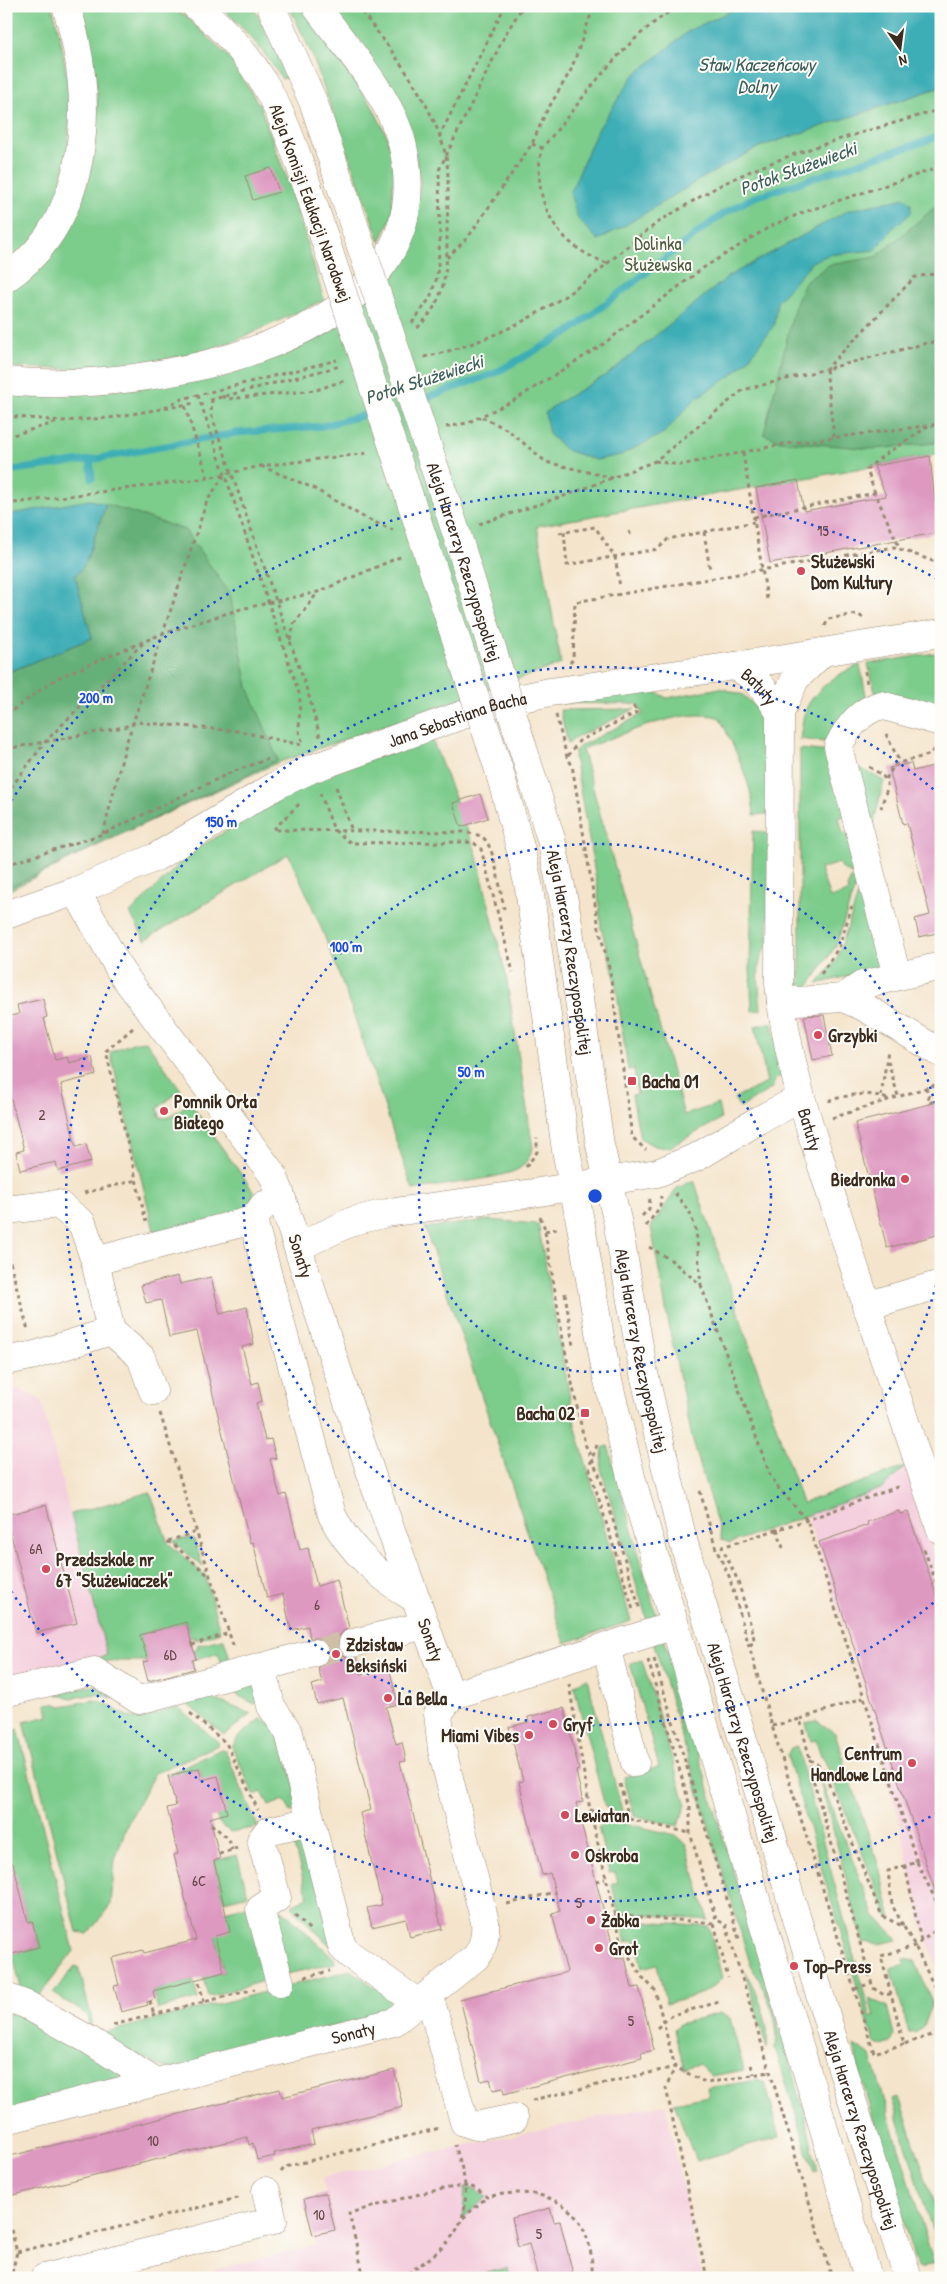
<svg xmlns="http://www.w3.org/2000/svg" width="947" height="2284" font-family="'Patrick Hand',sans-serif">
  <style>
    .built { fill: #f4cfdd }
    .green { fill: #7ccc8c; stroke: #5c7b55 }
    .forest { fill: #65b078; stroke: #506d4b }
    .water { fill: #3cadb6; stroke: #3c6c6a }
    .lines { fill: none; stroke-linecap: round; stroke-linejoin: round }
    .stream { stroke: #3cadb6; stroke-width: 7 }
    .building { fill: #de99c1 }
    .minor-tunnel { stroke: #cfbfa8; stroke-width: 28; stroke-dasharray: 28 14; stroke-linecap: butt }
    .minor-casing { stroke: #988774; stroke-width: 29 }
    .major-casing { stroke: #988774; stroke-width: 29 }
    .path { stroke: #988774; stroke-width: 3; stroke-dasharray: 4 4; stroke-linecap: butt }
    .minor { stroke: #fff; stroke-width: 28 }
    .major { stroke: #fff; stroke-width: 28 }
    .minor-bridge-casing { stroke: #988774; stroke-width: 29; stroke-linecap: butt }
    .minor-bridge { stroke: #fff; stroke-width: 28 }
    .ring { fill: none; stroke: #1d4ed8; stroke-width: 2.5; stroke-dasharray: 2.5 5 }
    .poi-dot { fill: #d1495b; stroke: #fdfcf7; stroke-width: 2 }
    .labels { text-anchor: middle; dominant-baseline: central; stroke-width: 4; stroke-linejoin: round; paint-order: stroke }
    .number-label { font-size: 15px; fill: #644647 }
    .street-label { font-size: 18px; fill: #3b2a1e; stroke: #fdfcf7 }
    .park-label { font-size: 18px; fill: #4e5b3f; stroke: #fdfcf7 }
    .poi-label { font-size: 18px; font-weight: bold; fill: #3b2a1e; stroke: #fdfcf7; text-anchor: start }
    .water-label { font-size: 19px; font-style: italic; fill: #3b5e5b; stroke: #fdfcf7 }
    .centre { fill: #1d4ed8; stroke: #fdfcf7; stroke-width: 2.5 }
    .ring-label { font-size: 15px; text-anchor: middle; font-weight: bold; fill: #1d4ed8; stroke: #fdfcf7; stroke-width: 4; stroke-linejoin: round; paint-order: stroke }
  </style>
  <rect width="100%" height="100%" fill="#fdfcf7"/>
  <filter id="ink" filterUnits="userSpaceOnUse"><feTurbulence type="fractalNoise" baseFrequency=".02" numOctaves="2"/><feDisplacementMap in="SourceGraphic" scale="10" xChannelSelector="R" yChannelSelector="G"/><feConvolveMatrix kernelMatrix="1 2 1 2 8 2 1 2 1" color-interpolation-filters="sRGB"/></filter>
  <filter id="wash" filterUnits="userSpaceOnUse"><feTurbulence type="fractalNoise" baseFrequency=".0096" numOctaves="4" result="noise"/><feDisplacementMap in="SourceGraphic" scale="20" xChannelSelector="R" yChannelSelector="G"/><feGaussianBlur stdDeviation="1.12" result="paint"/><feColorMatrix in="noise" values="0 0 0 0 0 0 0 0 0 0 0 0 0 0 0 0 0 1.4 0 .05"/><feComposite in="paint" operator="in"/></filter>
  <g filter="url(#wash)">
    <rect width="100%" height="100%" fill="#f4e4cb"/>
    <path class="built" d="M17,1388L41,1400L107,1655L77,1669L31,1673L6,1678V1390Z
      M905,1467L941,1575V1977L921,1922L899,1819L869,1706L807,1515L883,1488Z
      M665,2104L702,2278H182L316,2245L304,2199L326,2193L322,2178L443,2150Z"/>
    <path class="green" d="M6,6H52C69,64 76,126 61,184C59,193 57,203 54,210C43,233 25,249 6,265Z
      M81,6H168L186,16L229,57L260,106L292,193L324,300L235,341L192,354L100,370L6,367V293C104,233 112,106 81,6Z
      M220,6H253L288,77L282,79C265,52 244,28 220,6Z
      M289,6H300L371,104L386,134L394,160L392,216L380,242L312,55Z
      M329,6H941V454L537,526L561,664L277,763L102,843L6,892V392L148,388L378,290L407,247L420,183L415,152Z
      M941,652V716L876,696L868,664Z
      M860,665L867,700L832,743L800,739C802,730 802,718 806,709C815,689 839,672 860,665Z
      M720,688L743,695L763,713L770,727L768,814L754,815C752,782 734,748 720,718C686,705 617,737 582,749L684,1115L718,1104L721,1119L668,1148L654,1146L640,1138L632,1095L637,1094L634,1069L628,1070L615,978L601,928L598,890L574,756L575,751L580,746L643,714L637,704L556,703L650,689L667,698Z
      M635,709L575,738L568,744L560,710Z
      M432,739L476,852L506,975L533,1148C530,1156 527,1163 520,1168C508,1178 432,1186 413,1190C373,1077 341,961 288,854L145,940L130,913L191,852L315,778Z
      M800,749L832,752L849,814L839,818L843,834L854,832L864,869L851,874L841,868L839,863L820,869L830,898L848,892L847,887L851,879L858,878L836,946L808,987L800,986Z
      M854,765L884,781L872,829Z
      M753,831L769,833L768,945C753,961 760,989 761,1010L752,1011L750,967Z
      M864,877L883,960L879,968L817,984L837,959Z
      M769,1023L772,1024L783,1071L780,1077L776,1078L772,1088L740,1108L734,1098L767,1083L755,1026Z
      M146,1041L181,1090L158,1108L160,1117L167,1118L190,1103L254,1192L247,1210L156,1239L110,1052L135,1042Z
      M694,1180L802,1503L905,1467L883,1488L730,1543L722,1540L692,1438L670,1331L651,1227L677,1188Z
      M488,1220L538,1224L575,1425L631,1621L565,1643L425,1228Z
      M608,1446L657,1618L647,1620L601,1469L603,1448Z
      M150,1492L168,1543L205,1575L220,1632L196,1640L195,1637L190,1638L186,1622L140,1635L148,1661H108L77,1669L107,1655L71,1514Z
      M189,1538L194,1539L203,1567L173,1541Z
      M664,1638L805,2114L817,2171L814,2172L775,2048C783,2024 762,1984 750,1963L653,1641Z
      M222,1639H224L231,1662L224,1670L218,1653L196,1659L194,1649L198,1648L197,1645Z
      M642,1660L686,1805L678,1826L634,1816L624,1777L659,1767L630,1663Z
      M258,1677V1701L255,1704L237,1695L234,1687Z
      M587,1678L623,1814L605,1807L574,1686Z
      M95,1686L114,1698L97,1694L72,1698L57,1695L85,1687Z
      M199,1693L251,1714L224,1735L180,1698Z
      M94,1700C110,1702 120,1716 134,1718C147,1719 166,1710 178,1707L219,1743L218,1745L155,1773L128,1823L115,1859L111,1904L88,1934L77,1932L24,1722L49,1716L46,1704L53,1703L62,1706Z
      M261,1719L276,1726L302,1808L291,1812L284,1800L269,1806L262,1792L254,1795L232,1747L239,1736Z
      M817,1721L835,1733L879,1867L892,1919L888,1917L823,1756H821L816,1740L811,1741L806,1723Z
      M18,1729L74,1951L37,1999L19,1990L20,1983L12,1954L39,1947L32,1921L28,1922L21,1896L6,1899V1733Z
      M797,1746L871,2018L874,2017L869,1998L887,2006L894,2035L891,2043L882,2046L874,2042L787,1755L791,1748Z
      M221,1749L225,1750L258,1827L230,1832L219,1823L199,1768L168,1776V1774Z
      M818,1773L874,1915L898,1940L879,1944L863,1942Z
      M606,1819L676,1835L686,1844L708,1920L618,1912L612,1884L618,1882L615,1872L609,1873L598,1827Z
      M301,1831L341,1957L292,1907L294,1904L308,1897L291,1835Z
      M237,1855L248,1895L224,1901L214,1861Z
      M250,1905L270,1979L208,1997L203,1977L224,1972L215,1936L224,1911Z
      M281,1909L334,1958L335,1963L287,1974L273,1911Z
      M620,1919L709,1926L722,1978C708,1995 687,1998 666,2004L657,1964L642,1968L635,1940L626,1942Z
      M904,1959L915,1961L932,2002L923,2026L917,2032L909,2033L891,1968L905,1964Z
      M75,1966L79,1968L92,2020L89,2029L87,2015L53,1993Z
      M351,1970L395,2002L392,2011L172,2069L159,2066L100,2036L107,2032Z
      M745,1972C759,1995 770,2022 767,2049Z
      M193,1980L198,1999L158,2009L153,1991Z
      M6,2008L9,2014H16L121,2068L122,2080L6,2113Z
      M720,2013L730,2018L744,2070L711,2076L699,2064L684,2068L674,2029L679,2024Z
      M854,2045L871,2056L934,2264L920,2269L917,2268L858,2067Z
      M758,2080L765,2083L780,2137L696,2161L674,2103L709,2096L707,2088Z
      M899,2097L941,2224V2259L892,2099Z
      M465,2187L473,2188L487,2197L463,2218Z
      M507,2268L509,2278H466Z"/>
    <path class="forest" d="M941,202V421L935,443L874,449L780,441L764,434L794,309L805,282L829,265L876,257Z
      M106,504L185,530L230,594L248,687L278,760L6,889V673L92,638L75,576L85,564Z"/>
    <path class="water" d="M741,6H941V87L759,147L699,180L624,226L598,240L578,219L570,193L597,131L633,76L690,30Z
      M905,198L911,204V213L892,229L875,250L828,255L812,262L777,302L774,325L747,361L732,375L695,399L664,433L621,455L596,460L566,450L549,434L545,413L559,402L608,374L729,276L849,210Z
      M90,500L106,504L85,564L75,576L92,638L6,673V515Z"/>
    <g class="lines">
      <path class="stream" d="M418,401L495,373L569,332L721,215L752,198L941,136
        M90,460L92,478
        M6,471L90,460L236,433L322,426L377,412"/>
    </g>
    <g id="blocks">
      <path class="building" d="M271,168L279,192L253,200L245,176Z
        M930,456L935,502L941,501V532L770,563L756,488L798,480L804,511L886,496L874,466Z
        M911,763L913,771L941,764V932L919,937L915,919L930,915L907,823L903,824L889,768Z
        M480,794L488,818L461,827L453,803Z
        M43,999L47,1017L44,1018L55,1060L67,1057L69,1063L92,1057L96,1075L61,1084L76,1147L86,1144L91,1162L58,1171L56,1162L20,1170L16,1152L24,1150L6,1079V1017L19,1014L17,1005Z
        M824,1015L832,1056L813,1060L804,1016Z
        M941,1101V1234L887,1248L855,1123Z
        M178,1276L180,1284L211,1277L220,1314L247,1307L254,1344L242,1347L252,1384L258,1382L262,1401L256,1403L265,1440L271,1439L276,1458L270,1459L280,1496L286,1494L300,1550L308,1548L317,1586L337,1580L349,1628L343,1631L338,1638V1646L341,1653L348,1658H357L361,1674L389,1667L398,1704L386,1707L396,1744L402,1742L406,1761L400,1762L442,1929L410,1937L406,1919L372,1927L367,1908L382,1905L360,1813L371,1810L343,1698L317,1704L312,1685L322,1682L318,1668L325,1664L329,1657V1648L325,1642L318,1638H310L308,1626L291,1630L283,1594L267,1598L253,1542L250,1543L197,1331L169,1337L161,1300L146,1303L141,1285Z
        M46,1505L77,1623L36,1633L6,1515Z
        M899,1511L900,1514L908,1512L941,1609V1897H937L819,1542L868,1525L867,1522Z
        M186,1622L196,1659L192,1660L194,1669L148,1681L143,1662L148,1661L140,1635Z
        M564,1708L579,1770L576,1771L583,1802L576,1803L616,1959L625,1957L632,1988L639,1987L654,2050L641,2053L642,2058L504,2094L503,2088L493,2090L490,2079L481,2081L460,1999L567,1972L552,1913L560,1911L550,1873L542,1875L519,1782L523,1781L509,1727L529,1722L528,1717Z
        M199,1768L202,1780L218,1776L227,1813L210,1818L220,1859L214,1861L230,1932L215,1936L224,1972L153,1991L155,1999L147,2002L148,2005L121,2012L114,1986L119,1985L112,1958L143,1950L144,1953L196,1940L174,1855L178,1854L167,1808L176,1806L168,1776Z
        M13,1863L28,1922L32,1921L39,1947L12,1954L11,1951L6,1952V1864Z
        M394,2070L403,2107L311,2130L314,2144L274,2153L275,2156L257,2160L253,2143L249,2145L247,2137L6,2197V2157L280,2089L282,2097Z
        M326,2193L335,2230L313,2235L304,2199Z
        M550,2208L554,2222L560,2221L574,2278H538L529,2244L518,2247L512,2218Z"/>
    </g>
  </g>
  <g filter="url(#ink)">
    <use href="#blocks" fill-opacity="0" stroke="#988774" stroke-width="1"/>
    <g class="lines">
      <path class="minor-tunnel" d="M314,1653L353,1643"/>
      <g class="minor-casing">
        <g id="minor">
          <path d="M196,6C262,59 282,111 308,188"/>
          <path d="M271,6L314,104L339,180"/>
          <path id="s1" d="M735,666C755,676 768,693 780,713L779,983C786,1062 813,1137 837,1213C871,1320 906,1425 941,1530"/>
          <path d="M780,713L795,679L823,652"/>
          <path id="s2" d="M551,839L567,916L600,1145L617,1220L643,1369L682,1537L840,2062L908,2278"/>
          <path d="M520,847L529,888L566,1150L581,1226L606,1372L632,1481L868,2278"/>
          <path id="s3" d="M6,915L76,891L156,857L277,785L311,769L493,704L550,692L735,666L941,633"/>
          <path d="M897,976L838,747C847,728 860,711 881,705L941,722"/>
          <path d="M843,998L864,1007L941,1053"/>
          <path d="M781,1002L843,998L862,985L941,966"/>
          <path d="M6,1210L58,1204L82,1223L95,1261L111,1331L35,1355L6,1361"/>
          <path d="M253,1220L332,1515C348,1550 385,1581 417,1600"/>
          <path d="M298,1247L353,1221L387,1213L533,1193L657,1173L697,1157L759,1120L801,1098"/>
          <path d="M95,1261L253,1220L264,1205"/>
          <path d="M866,1306L941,1284"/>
          <path d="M111,1331L141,1357L153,1391"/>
          <path d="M353,1643L425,1625"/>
          <path d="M606,1646L635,1763"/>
          <path d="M262,1667L271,1706L289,1733L342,1947L349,1954L418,2003"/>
          <path d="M13,1691L94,1671L139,1700L314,1653"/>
          <path d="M451,1696L675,1625"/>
          <path d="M280,1983L260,1909L277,1898L261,1840L268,1831L310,1821"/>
          <path d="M429,1994L464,2122L476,2126L514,2118"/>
          <path d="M6,1997L27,2005L89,2040L155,2082"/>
          <path id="s4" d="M6,2120L394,2022L476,1957C484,1945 486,1936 485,1922L442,1750L438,1714L451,1696L375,1486L279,1190L273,1175L121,972L76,891"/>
          <path d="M44,2278L273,2221L266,2191"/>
        </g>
      </g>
      <g class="major-casing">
        <path id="major" d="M6,278C92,221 96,95 66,6
          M6,381C142,395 449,344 403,147C392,97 346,48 316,6"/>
      </g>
      <path class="path" d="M357,6C391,49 434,103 446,157C450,175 447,216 447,237C447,275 445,303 415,330
        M439,137L505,6
        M532,144L542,148
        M447,258L469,236L532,144L545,114L571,70L594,6
        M607,263C557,247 530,200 542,148C585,98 621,39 679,6
        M412,323L430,298L437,277L440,238L439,170L506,33L523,6
        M424,357C486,344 540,316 590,278C617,256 643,231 673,213C692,202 710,190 729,181C796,149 870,131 941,109
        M198,395L300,696L299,731L303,745
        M222,396L228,399L316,390L346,380
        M212,399L211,414L308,693L321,740
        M210,400L340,366
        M185,406L208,478
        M165,407L182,399L337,360
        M6,416L62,421L109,418L195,403
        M482,417L508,430L546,462L613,478
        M446,427L467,423L513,401L602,345L703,268L771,226L804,212L941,167
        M6,437L58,422
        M834,437L826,369L931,342L941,345
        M743,453L767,599
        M655,461L680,465L784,444L941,424
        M261,466L313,488L365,518L393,530
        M875,493L867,470C885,451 909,441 929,425
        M6,504L208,478L261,466L369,453
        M754,517L875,493L900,549
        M479,524L573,493L655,461L743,390L826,369L915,277L941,273
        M629,531L631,536L629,537
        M564,532L567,565L658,549L668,539L754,522
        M704,532L710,570
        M559,533L595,527L615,557L620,587
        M825,626L828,619L857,614L865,619
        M290,640L294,624L318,592
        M570,663L573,659L575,602L894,547L941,564
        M865,671L867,684
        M6,715L57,678L164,633L241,609L318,592L402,556
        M556,715L567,757L572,765L599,928L610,972L632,1137L646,1150
        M886,734L900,763
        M6,749L124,727L135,722L238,731L301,745
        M568,756L579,741L638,712L633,706
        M869,767C894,781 888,783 881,808
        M886,779L895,764L928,755L937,747
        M336,787L352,831
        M320,793L334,830L351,843L465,842L474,843L481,849L513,972
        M6,794L46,741L143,643
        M299,804L273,830L465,832C472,834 482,834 486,841C495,852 501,893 504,909
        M103,834L125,747L207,501L225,474
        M6,865L103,834L232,772L268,759
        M821,974L839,947L852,906
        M133,1028L106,1051L146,1222
        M888,1061L898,1096
        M926,1087L930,1103L941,1096
        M881,1096L888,1050
        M830,1102V1100C850,1095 869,1090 889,1100
        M832,1118L941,1083
        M526,1167L537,1152V1138
        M84,1193L137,1180
        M675,1193L690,1213L696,1230L701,1285
        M642,1216L649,1209L650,1198
        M540,1217L544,1226L564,1345L585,1444L600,1477L640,1610
        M646,1226L660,1207L661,1196
        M545,1231L557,1229
        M6,1247L28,1330
        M649,1247L671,1260L701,1285L770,1475L779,1489L807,1520L917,1862L888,1871L892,1905L904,1927
        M565,1293L573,1346
        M160,1413L210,1576L234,1648
        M597,1445L589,1467L634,1613
        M700,1491L716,1549L729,1576L772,1726L874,2053L904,2044
        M777,1529L783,1548
        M168,1541L196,1532
        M167,1542L172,1543L209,1576
        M924,1549L941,1596
        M192,1645L229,1633
        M750,1646L754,1640L753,1633L738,1581L722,1547L807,1520L900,1486
        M654,1659L740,1942
        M648,1660L690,1806V1833L716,1919L726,1925L832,2278
        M569,1684L590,1810L622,1945L642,1977L655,1990L675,2067L666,2088L707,2278
        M190,1713L226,1743L258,1810
        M800,1719L863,1698
        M772,1726L800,1719L810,1760
        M620,1784L629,1819
        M590,1810L690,1833
        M211,1824L229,1839L232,1850
        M219,1854L237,1848
        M917,1862L940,1909
        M905,1866L921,1941
        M596,1881L605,1879
        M507,1904L555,1892
        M295,1915L312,1932
        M614,1915L714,1923
        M714,1923L728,1978
        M941,1926L915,1946L881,1956L904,2044L941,2032
        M8,1952L13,1973
        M305,1977L330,1971
        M199,1983L204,2002
        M855,1989L871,1983
        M891,1994L884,1995L873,1988L811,1772L810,1760L822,1767L882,1916L904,1927L915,1946L941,2001
        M150,2001L154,2015
        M113,2025L255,1989
        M657,2028L672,2015L719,2002
        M751,2065L754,2074
        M532,2100L675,2067L707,2083L769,2072
        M281,2172L285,2167L440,2128
        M463,2218L487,2197
        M6,2227L10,2226L17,2252L12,2272L6,2274
        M17,2252L242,2197
        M364,2278L349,2213C374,2207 449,2183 471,2187C477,2188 482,2194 487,2197C551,2182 595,2210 592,2278
        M401,2278C436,2254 470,2235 465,2186C464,2173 459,2158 455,2145"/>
      <use href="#minor" class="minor"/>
      <use href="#major" class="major"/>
      <g class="minor-bridge-casing">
        <g id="minor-bridge">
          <path id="s5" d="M339,180L457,535L551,839"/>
          <path d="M308,188L499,770L520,847"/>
        </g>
      </g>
      <use href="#minor-bridge" class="minor-bridge"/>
    </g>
  </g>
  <g class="ring">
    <circle cx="595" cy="1196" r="176"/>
    <path d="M941 1263A352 352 0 1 1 941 1129"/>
    <path d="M939 1598A529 529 0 1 1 939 794"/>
    <path d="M937 1813A705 705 0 0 1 7 1585M7 807A705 705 0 0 1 937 579"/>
  </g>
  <g class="poi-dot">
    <circle cx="801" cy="571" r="5"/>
    <circle cx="818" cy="1035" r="5"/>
    <rect x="627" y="1076" width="10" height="10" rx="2.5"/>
    <circle cx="164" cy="1111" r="5"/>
    <circle cx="905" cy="1179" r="5"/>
    <rect x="580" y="1408" width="10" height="10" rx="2.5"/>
    <circle cx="46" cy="1569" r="5"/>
    <circle cx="336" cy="1654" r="5"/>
    <circle cx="388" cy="1698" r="5"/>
    <circle cx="553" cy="1724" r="5"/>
    <circle cx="529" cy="1735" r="5"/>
    <circle cx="912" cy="1763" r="5"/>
    <circle cx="565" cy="1815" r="5"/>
    <circle cx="575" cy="1855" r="5"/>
    <circle cx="591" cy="1920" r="5"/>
    <circle cx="599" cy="1948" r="5"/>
    <circle cx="794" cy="1966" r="5"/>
  </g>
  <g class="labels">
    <g class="number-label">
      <text x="823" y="530">15</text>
      <text x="42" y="1114">2</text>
      <text x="36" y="1548">6A</text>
      <text x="317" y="1604">6</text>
      <text x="170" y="1654">6D</text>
      <text x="199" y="1880">6C</text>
      <text x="579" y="1902">5</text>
      <text x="631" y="2020">5</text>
      <text x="153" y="2140">10</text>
      <text x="319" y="2214">10</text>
      <text x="539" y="2233">5</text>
    </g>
    <g class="street-label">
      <text transform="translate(311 203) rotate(70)">Aleja Komisji Edukacji Narodowej</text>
      <text stroke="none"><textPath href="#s5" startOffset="402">Aleja Harcerzy Rzeczypospolitej</textPath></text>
      <text stroke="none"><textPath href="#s1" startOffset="32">Batuty</textPath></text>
      <text stroke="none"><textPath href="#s3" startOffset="494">Jana Sebastiana Bacha</textPath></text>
      <text stroke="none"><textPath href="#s2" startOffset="115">Aleja Harcerzy Rzeczypospolitej</textPath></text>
      <text stroke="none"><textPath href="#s1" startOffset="486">Batuty</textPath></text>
      <text transform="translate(301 1256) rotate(72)">Sonaty</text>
      <text stroke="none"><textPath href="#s2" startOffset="520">Aleja Harcerzy Rzeczypospolitej</textPath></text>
      <text transform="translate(431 1640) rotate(70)">Sonaty</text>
      <text stroke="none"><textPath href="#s2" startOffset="925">Aleja Harcerzy Rzeczypospolitej</textPath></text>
      <text stroke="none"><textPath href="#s4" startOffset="358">Sonaty</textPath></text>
      <text stroke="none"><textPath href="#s2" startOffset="1330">Aleja Harcerzy Rzeczypospolitej</textPath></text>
    </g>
    <g class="park-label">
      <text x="658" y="243">Dolinka<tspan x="658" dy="21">Służewska</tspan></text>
    </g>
    <g class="poi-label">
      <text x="811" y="561">Służewski<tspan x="811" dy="21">Dom Kultury</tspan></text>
      <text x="828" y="1035">Grzybki</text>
      <text x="642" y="1081">Bacha 01</text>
      <text x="174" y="1101">Pomnik Orła<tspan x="174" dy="21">Białego</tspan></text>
      <text x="895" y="1179" text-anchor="end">Biedronka</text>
      <text x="575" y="1413" text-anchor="end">Bacha 02</text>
      <text x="56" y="1559">Przedszkole nr<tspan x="56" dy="21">67 "Służewiaczek"</tspan></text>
      <text x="346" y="1644">Zdzisław<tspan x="346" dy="21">Beksiński</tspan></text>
      <text x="398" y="1698">La Bella</text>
      <text x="563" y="1724">Gryf</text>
      <text x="519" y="1735" text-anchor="end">Miami Vibes</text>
      <text x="902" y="1753" text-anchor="end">Centrum<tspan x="902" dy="21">Handlowe Land</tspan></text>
      <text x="575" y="1815">Lewiatan</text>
      <text x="585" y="1855">Oskroba</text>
      <text x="601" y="1920">Żabka</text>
      <text x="609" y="1948">Grot</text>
      <text x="804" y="1966">Top-Press</text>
    </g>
    <g class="water-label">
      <text x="757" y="64">Staw Kaczeńcowy<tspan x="757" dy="22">Dolny</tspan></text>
      <text transform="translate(798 168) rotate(-20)">Potok Służewiecki</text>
      <text transform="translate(424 379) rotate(-18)">Potok Służewiecki</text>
    </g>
  </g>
  <circle cx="595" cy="1196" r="8" class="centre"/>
  <g class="ring-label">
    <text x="96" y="703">200 m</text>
    <text x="221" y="827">150 m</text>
    <text x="346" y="952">100 m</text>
    <text x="471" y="1077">50 m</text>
  </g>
  <rect width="947" height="2284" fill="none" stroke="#fdfcf7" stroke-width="25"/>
  <g transform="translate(900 48) rotate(166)" stroke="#fdfcf7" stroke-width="4" paint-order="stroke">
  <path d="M0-4L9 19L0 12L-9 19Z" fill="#3b2a1e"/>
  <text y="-8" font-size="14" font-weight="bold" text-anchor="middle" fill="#3b2a1e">N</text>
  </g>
</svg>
